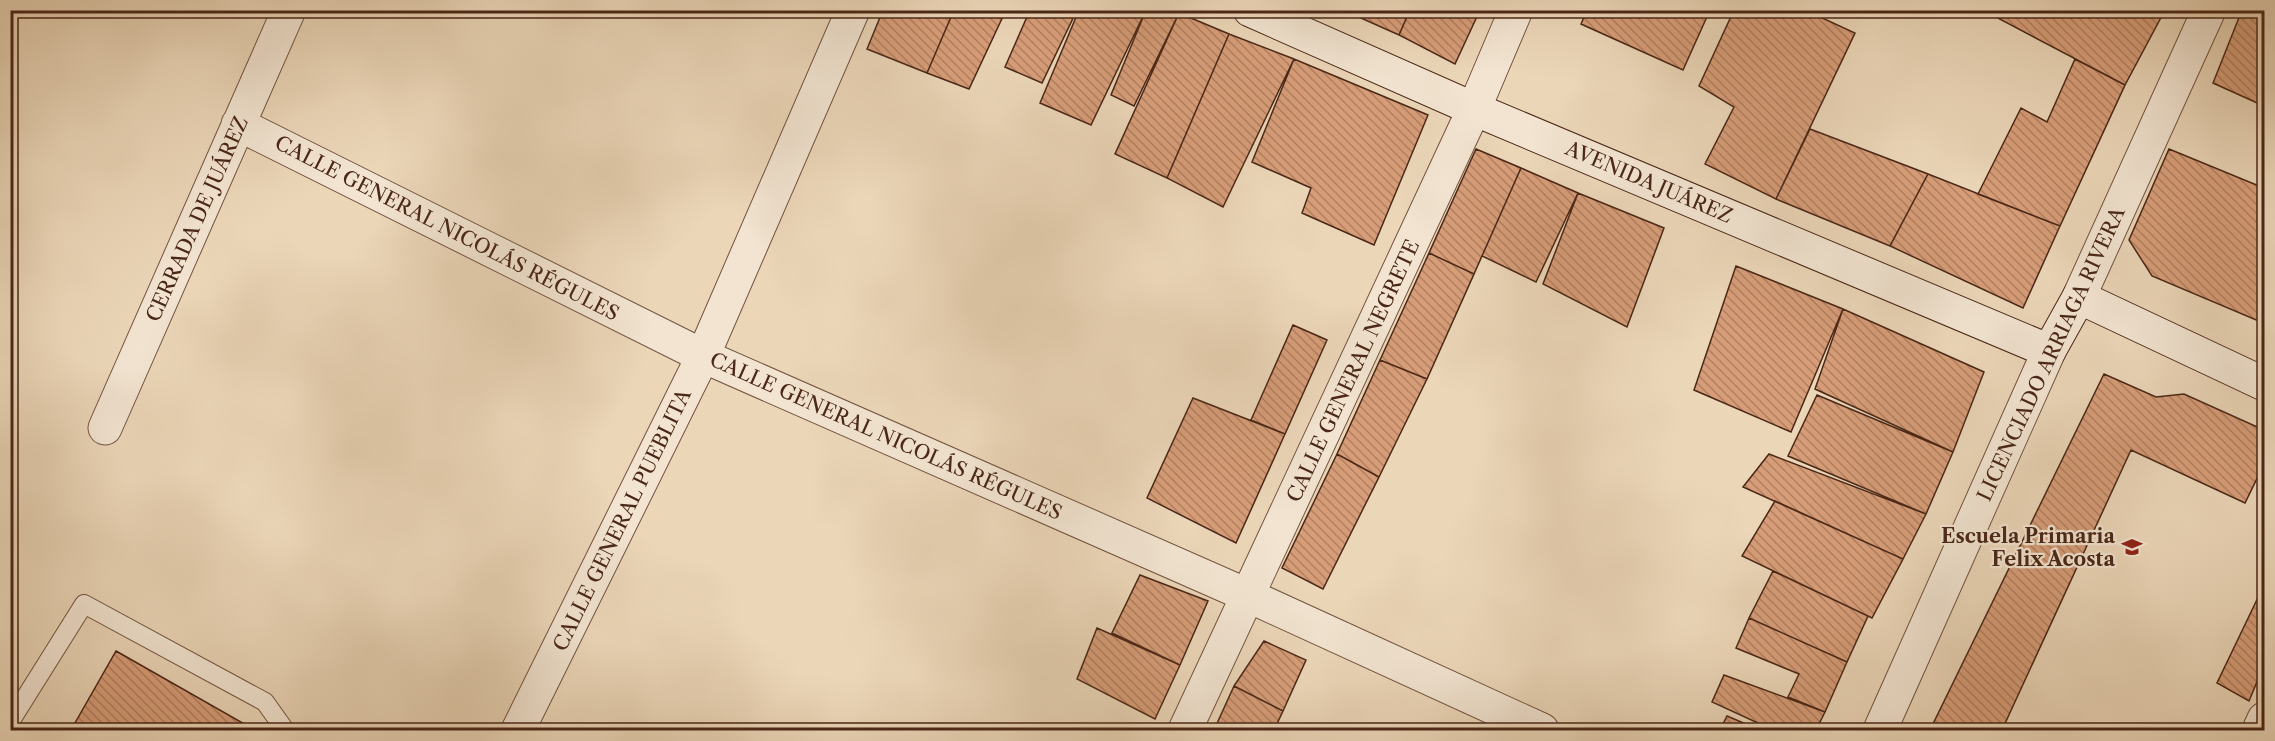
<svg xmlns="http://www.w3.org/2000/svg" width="2275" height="741" font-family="'Libre Caslon Text',serif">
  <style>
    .building { fill: url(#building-back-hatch); stroke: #4a2717; stroke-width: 1.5 }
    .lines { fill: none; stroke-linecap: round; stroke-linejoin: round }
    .lane-casing { stroke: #72533f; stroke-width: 20 }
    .street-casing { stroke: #72533f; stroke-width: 35 }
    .secondary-casing { stroke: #4a2717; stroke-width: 35 }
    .lane { stroke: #f2e4d1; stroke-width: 18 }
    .street { stroke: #f2e4d1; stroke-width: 33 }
    .secondary { stroke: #f2e4d1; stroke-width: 33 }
    .labels { text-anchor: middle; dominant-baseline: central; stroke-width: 4.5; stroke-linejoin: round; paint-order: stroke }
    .street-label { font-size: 20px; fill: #4a2717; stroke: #f2e4d1 }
    .poi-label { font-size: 20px; font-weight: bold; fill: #4a2717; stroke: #f2e4d1; text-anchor: end }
  </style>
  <defs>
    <pattern id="building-back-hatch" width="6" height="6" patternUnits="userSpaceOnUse" patternTransform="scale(1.5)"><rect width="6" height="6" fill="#d79d78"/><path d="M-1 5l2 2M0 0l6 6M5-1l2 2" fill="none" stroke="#b08061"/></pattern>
  </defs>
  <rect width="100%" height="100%" fill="#ebd6b8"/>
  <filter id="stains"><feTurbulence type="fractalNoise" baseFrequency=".00333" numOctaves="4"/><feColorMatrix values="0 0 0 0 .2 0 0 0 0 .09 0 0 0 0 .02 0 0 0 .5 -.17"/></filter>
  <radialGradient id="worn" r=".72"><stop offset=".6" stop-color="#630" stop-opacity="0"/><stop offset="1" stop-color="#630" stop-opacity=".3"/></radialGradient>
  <path class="building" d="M883,10H954L927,73L867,49Z
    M954,10H1006L969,89L927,73Z
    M1030,10H1077L1042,83L1005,67Z
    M1079,10H1146L1091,125L1040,103Z
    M1146,10H1174L1179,13L1134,106L1111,95Z
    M1343,10H1410L1399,35Z
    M1410,10H1480L1455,64L1399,35Z
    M1587,10H1710L1683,70L1581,24Z
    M1734,10H1805L1855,33L1776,199L1705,164L1734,107L1699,86Z
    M1994,10H2165L2125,85L1992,15Z
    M2242,10H2264V106L2213,83Z
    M1179,13L1229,34L1167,178L1115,154Z
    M1229,34L1294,59L1223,207L1167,178Z
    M1294,59L1428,115L1374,245L1302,213L1311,188L1252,162Z
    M2075,59L2125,85L2060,226L1978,194L2021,108L2047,122Z
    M1810,129L1928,174L1890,246L1776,199Z
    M1476,149L1521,168L1474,274L1429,253Z
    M2169,149L2264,188V314L2261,322L2152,276L2129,240Z
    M1521,168L1578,193L1536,282L1482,256Z
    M1928,174L2060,226L2023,308L1890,246Z
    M1578,193L1664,228L1627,327L1543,284Z
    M1429,253L1474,274L1427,379L1380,360Z
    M1736,266L1843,309L1791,432L1694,390Z
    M1843,309L1984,372L1953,452L1815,389Z
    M1293,325L1327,340L1285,434L1251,420Z
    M1380,360L1427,379L1379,477L1337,454Z
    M2104,374L2156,397L2184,394L2264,430V464L2245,503L2131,450L2002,730H1930Z
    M1817,395L1953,452L1926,514L1788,456Z
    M1193,398L1285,434L1236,543L1147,498Z
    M1337,454L1379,477L1323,589L1282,568Z
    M1769,454L1926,514L1903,559L1743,487Z
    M1775,501L1903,559L1872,618L1742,556Z
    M1773,571L1868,616L1847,662L1749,618Z
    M1140,575L1208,601L1180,665L1112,633Z
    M2264,585V665L2249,701L2217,683Z
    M1749,618L1847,662L1825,712L1788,697L1799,674L1736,648Z
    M1097,628L1180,665L1155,719L1077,679Z
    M1264,641L1306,660L1283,711L1234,686Z
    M116,651L255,730H71Z
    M1724,675L1825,712L1816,730H1773L1712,702Z
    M1234,686L1283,711L1274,730H1214Z
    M1727,716L1760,730H1720Z"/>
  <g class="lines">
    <g class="lane-casing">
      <path id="lane" d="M10,722L84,604L265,702L285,730"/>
    </g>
    <g class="street-casing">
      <path id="street" d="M238,124L703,356L1249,596L1542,730
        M2079,297L2209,10
        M105,428L289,10
        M518,730L703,356L853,10
        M1185,730L1474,109L1516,10
        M1880,730L2049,351
        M2259,730L2264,719"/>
    </g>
    <g class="secondary-casing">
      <path id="secondary" d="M1250,10L1474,109L2049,351L2079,297L2264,384"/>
    </g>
    <use href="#lane" class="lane"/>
    <use href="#street" class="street"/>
    <use href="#secondary" class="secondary"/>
  </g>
  <defs>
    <g id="school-bare" transform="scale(1.62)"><path d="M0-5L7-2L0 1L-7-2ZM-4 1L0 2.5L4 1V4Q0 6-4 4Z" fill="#8f2418" stroke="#f2e4d1" stroke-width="2.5" paint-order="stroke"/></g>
  </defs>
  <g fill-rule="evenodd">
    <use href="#school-bare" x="2132" y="547"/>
  </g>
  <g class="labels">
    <g class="street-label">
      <text transform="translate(1649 182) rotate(23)">AVENIDA JUÁREZ</text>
      <text transform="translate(197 219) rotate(-66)">CERRADA DE JUÁREZ</text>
      <text transform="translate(447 228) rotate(27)">CALLE GENERAL NICOLÁS RÉGULES</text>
      <text transform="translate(2051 354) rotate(-65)">LICENCIADO ARRIAGA RIVERA</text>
      <text transform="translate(1353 371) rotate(-65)">CALLE GENERAL NEGRETE</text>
      <text transform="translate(886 436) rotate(24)">CALLE GENERAL NICOLÁS RÉGULES</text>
      <text transform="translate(622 520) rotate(-64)">CALLE GENERAL PUEBLITA</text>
    </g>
    <g class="poi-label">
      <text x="2115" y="536">Escuela Primaria<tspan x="2115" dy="23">Felix Acosta</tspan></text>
    </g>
  </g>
  <rect width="2275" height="741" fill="none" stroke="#ebd6b8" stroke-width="36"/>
  <rect x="12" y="12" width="2251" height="717" fill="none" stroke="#4a2717" stroke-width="3"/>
  <rect x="18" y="18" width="2239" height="705" fill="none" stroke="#4a2717" stroke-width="1.5"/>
  <rect width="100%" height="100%" filter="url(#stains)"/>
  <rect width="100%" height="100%" fill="url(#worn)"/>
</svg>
